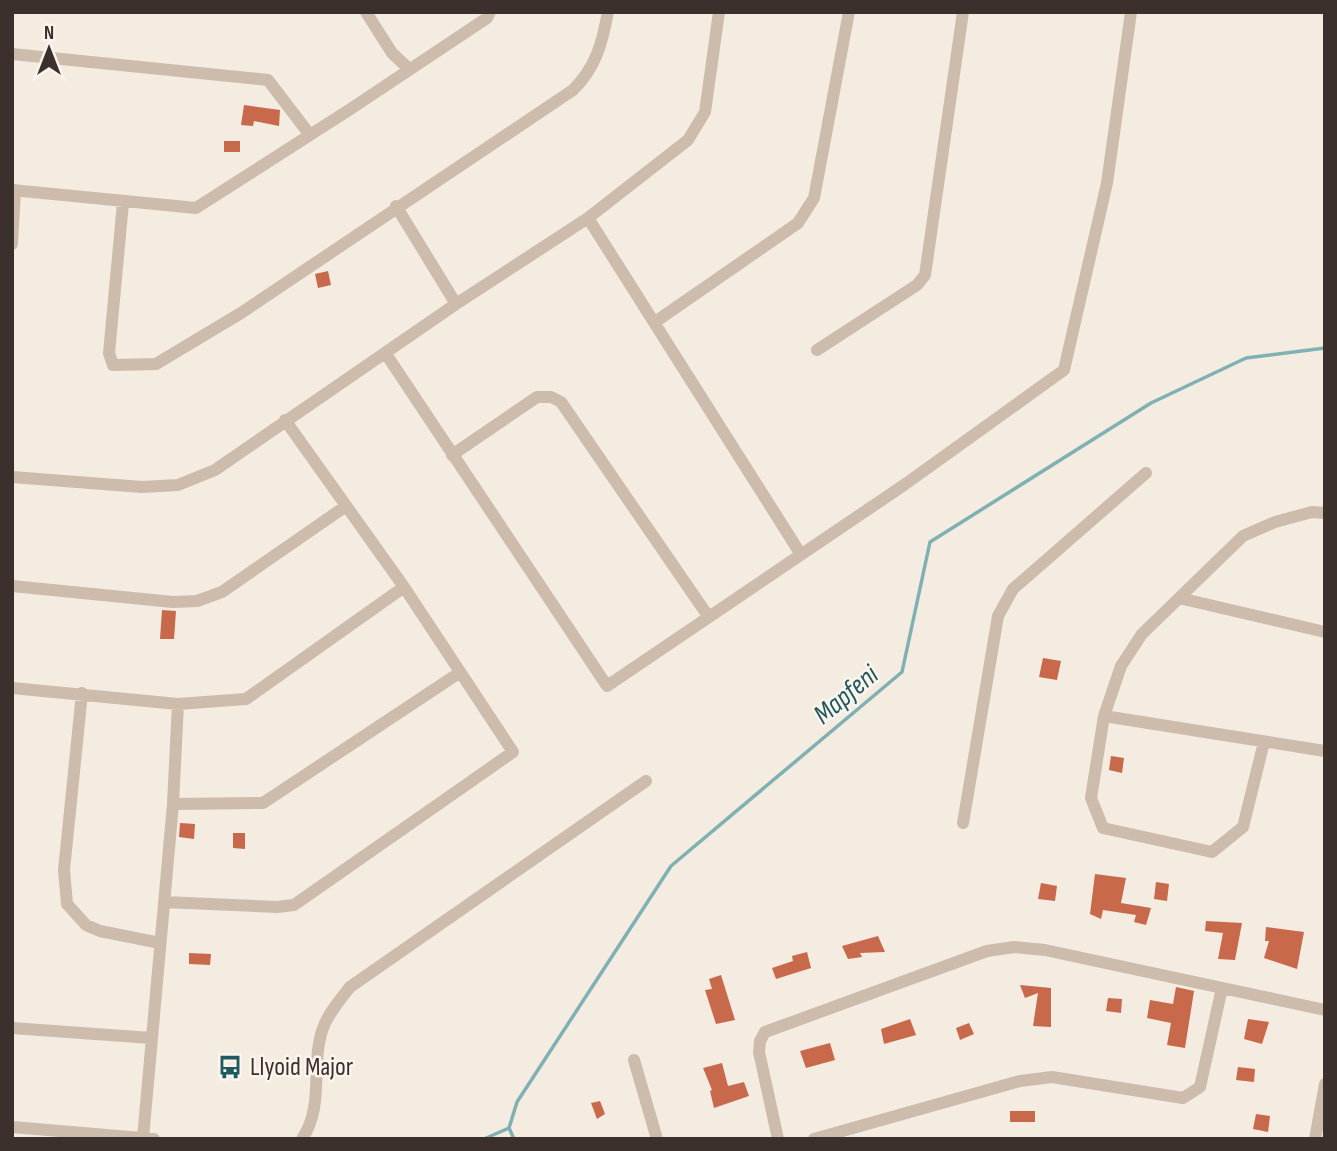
<svg xmlns="http://www.w3.org/2000/svg" width="1337" height="1151" font-family="'Sofia Sans Condensed',sans-serif">
  <style>
    .lines { fill: none; stroke-linecap: round; stroke-linejoin: round }
    .stream { stroke: #7fb0b2; stroke-width: 3.5 }
    .building { fill: #c8694b }
    .street { stroke: #cdbbac; stroke-width: 12 }
    .labels { text-anchor: middle; dominant-baseline: central; stroke-width: 5; stroke-linejoin: round; paint-order: stroke }
    .poi-label { font-size: 26px; fill: #3b302b; stroke: #fbf5ee; text-anchor: start }
    .water-label { font-size: 28px; font-style: italic; fill: #1f5a5e; stroke: #fbf5ee }
  </style>
  <rect width="100%" height="100%" fill="#f4ebe1"/>
  <g class="lines">
    <path class="stream" d="M509,1128L517,1102L671,866L902,672L930,542L1151,403L1246,358L1325,348
      M509,1128L514,1139
      M484,1139L509,1128"/>
  </g>
  <path class="building" d="M244,105L280,110L279,126L254,121L253,126L241,125Z
    M224,141H240V152H224Z
    M328,271L331,285L318,288L315,274Z
    M162,610L176,611L174,639H160Z
    M1043,658L1061,661L1057,680L1039,677Z
    M1111,756L1124,758L1122,773L1109,770Z
    M180,823L195,824L194,839L179,837Z
    M233,833H245V849L233,848Z
    M1095,874L1126,878L1121,903L1151,908L1146,925L1134,922L1136,915L1103,910L1101,919L1090,914Z
    M1156,882L1169,884L1167,901L1154,899Z
    M1041,883L1057,886L1055,901L1038,899Z
    M1206,921L1242,923L1235,960L1218,959L1223,933L1205,931Z
    M1266,927L1304,932L1297,969L1264,958L1269,941H1265Z
    M878,936L885,952L860,953L862,957L848,959L842,946Z
    M807,952L811,968L776,979L772,968L793,961L792,956Z
    M189,953L211,954L210,965L189,964Z
    M721,975L735,1020L716,1024L705,990L712,989L709,979Z
    M1020,985L1051,988V1027L1033,1026L1038,993L1025,998Z
    M1176,987L1194,991L1185,1048L1167,1045L1171,1023L1147,1018L1150,1000L1173,1004Z
    M1108,998L1122,999L1121,1013L1106,1011Z
    M910,1019L916,1035L884,1044L881,1029Z
    M1248,1019L1269,1022L1262,1044L1244,1039Z
    M969,1023L974,1034L960,1040L956,1028Z
    M830,1043L835,1060L806,1068L800,1051Z
    M722,1063L728,1086L744,1082L749,1096L714,1108L710,1091L712,1090L703,1068Z
    M1238,1067L1255,1069L1254,1082L1236,1080Z
    M600,1101L605,1114L597,1119L591,1103Z
    M1010,1111H1035V1122H1010Z
    M1256,1114L1270,1116L1268,1132L1253,1129Z"/>
  <g class="lines">
    <path class="street" d="M366,12L392,53L408,68
      M12,54L268,80L310,135
      M12,190L196,208L349,110L487,18L490,12
      M123,203L109,353L113,365L156,364L241,313L573,90C596,67 602,44 608,12
      M396,206L456,304
      M588,218L800,553
      M12,244L15,190
      M655,322L798,223L814,198L849,12
      M817,350L917,285L925,275L963,12
      M386,354L607,686L904,485L1064,370L1107,183L1131,12
      M452,455L537,397H551L561,402L708,616
      M12,477L142,487L178,485L215,470L456,304L588,218L688,140L705,112L719,12
      M12,586L173,602L197,601L222,592L346,506
      M1179,598L1325,632
      M12,688L178,704L246,699L404,587
      M82,693L64,870L67,904L86,925L100,931L160,943
      M1104,716L1325,751
      M1264,742L1243,827L1212,852L1103,828L1091,798L1104,716L1121,666L1142,634L1243,536L1275,522L1312,512L1325,513
      M173,804L263,803L459,673
      M963,823L998,616L1013,589L1146,473
      M164,902L277,907L294,905L513,752L404,587L285,420
      M12,1028L151,1038
      M634,1060L657,1139
      M12,1127L154,1139
      M143,1138L173,804L178,704
      M302,1139C325,1105 310,1064 323,1028C329,1012 340,1000 350,987L646,781
      M778,1139L759,1052L760,1041L765,1032L987,951L1014,947L1045,950L1325,1010
      M814,1139L1020,1081L1052,1077L1183,1098L1200,1087L1222,988
      M1315,1139L1325,1084"/>
  </g>
  <defs>
    <g id="bus-bare" transform="scale(1.89)"><path d="M-5-6H5V4H4V6H2V4H-2V6H-4V4H-5ZM-3.5-4V0h7V-4ZM-3.5 1.2v1.5H-2V1.2ZM2 1.2v1.5H3.5V1.2Z" fill="#1f5a5e" stroke="#fbf5ee" stroke-width="2.5" paint-order="stroke"/></g>
  </defs>
  <g fill-rule="evenodd">
    <use href="#bus-bare" x="230" y="1067"/>
  </g>
  <g class="labels">
    <g class="poi-label">
      <text x="250" y="1067">Llyoid Major</text>
    </g>
    <g class="water-label">
      <text transform="translate(846 695) rotate(-40)">Mapfeni</text>
    </g>
  </g>
  <rect width="1337" height="1151" fill="none" stroke="#3b302b" stroke-width="28"/>
  <g transform="translate(49 49)" stroke="#fbf5ee" stroke-width="5" paint-order="stroke">
  <path d="M0-5L12 26L0 18L-12 26Z" fill="#3b302b"/>
  <text y="-10" font-size="19" font-weight="bold" text-anchor="middle" fill="#3b302b">N</text>
  </g>
</svg>
